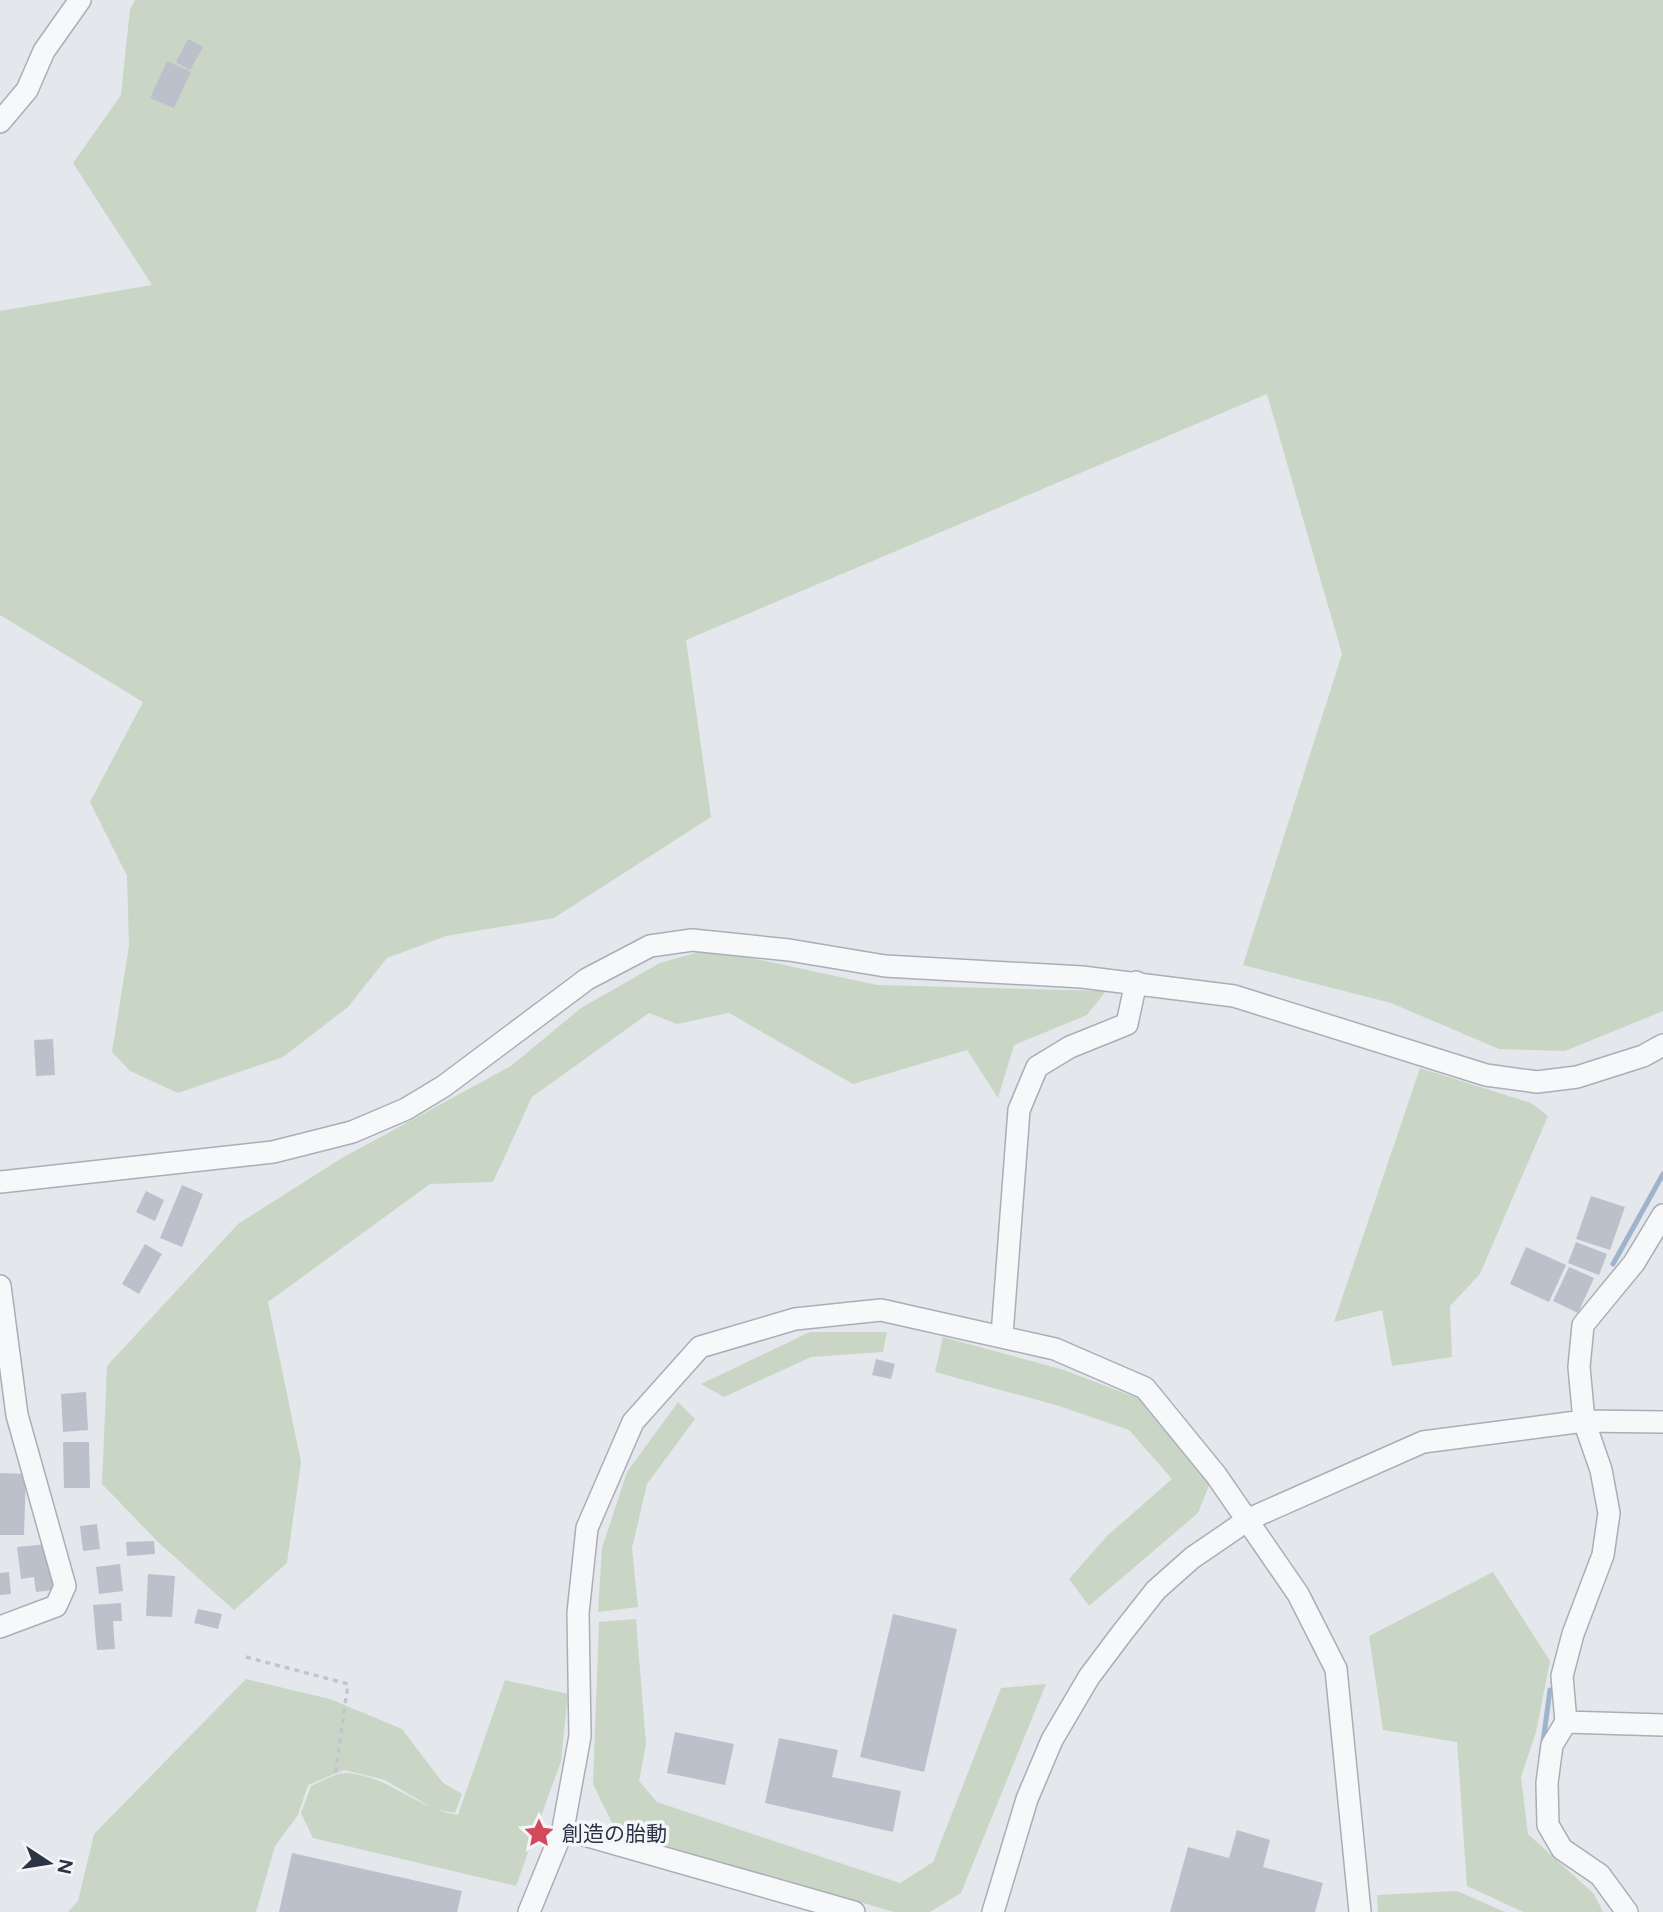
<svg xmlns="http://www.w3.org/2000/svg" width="1663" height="1912" font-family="Figtree,'Noto Sans JP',sans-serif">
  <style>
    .green { fill: #c9d6c5 }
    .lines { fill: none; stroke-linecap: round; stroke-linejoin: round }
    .stream { stroke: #9fb4cc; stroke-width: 5 }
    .building { fill: #bbc0ca }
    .minor-casing { stroke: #a9aeb7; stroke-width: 24 }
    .path { stroke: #c2c5cb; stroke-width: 3.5; stroke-dasharray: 5 5; stroke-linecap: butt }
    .minor { stroke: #f7f8fa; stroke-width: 21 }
    .labels { text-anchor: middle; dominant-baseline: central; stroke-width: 7; stroke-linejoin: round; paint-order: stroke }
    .poi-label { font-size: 21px; fill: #2b3445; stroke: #f4f6f9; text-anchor: start }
  </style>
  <rect width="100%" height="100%" fill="#e4e7ec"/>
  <path class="green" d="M135,0H1663V1011L1565,1051L1499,1049L1391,1003L1243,965L1342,654L1267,394L686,640L711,817L554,918L446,936L387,958L348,1007L283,1057L178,1093L130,1071L112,1052L129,946L127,876L90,802L143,702L0,615V311L152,285L73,163L121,95L130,9Z
    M709,949L877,985L1106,991L1087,1015L1014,1045L998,1098L967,1050L853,1084L729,1013L677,1024L649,1013L532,1097L493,1182L430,1184L268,1302L301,1462L287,1563L234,1610L159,1543L102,1484L107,1366L238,1224L342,1158L511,1066L581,1008L660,963Z
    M1420,1068L1531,1103L1548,1116L1480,1274L1450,1306L1452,1357L1392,1366L1382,1310L1334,1322Z
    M810,1332H887L883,1352L811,1357L724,1397L701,1384Z
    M943,1337L1064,1370L1140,1399L1210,1483L1198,1513L1089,1606L1069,1579L1108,1535L1172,1479L1129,1430L1056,1405L935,1372Z
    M678,1402L695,1419L647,1484L632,1548L638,1607L598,1612L602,1548L627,1472Z
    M1493,1572L1550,1661L1536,1732L1521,1777L1528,1834L1594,1894L1603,1912H1523L1467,1886L1457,1742L1383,1730L1369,1636Z
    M636,1619L646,1745L639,1781L657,1802L900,1883L933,1862L1001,1688L1046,1684L961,1893L930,1912H894L616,1831L593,1784L599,1622Z
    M246,1679L330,1699L402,1729L443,1783L462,1794L455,1813L434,1809L385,1780L344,1770L308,1785L298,1815L275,1846L256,1912H68L78,1901L94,1834Z
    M505,1680L568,1694L561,1761L516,1886L313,1838L301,1813L311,1786C321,1782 336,1772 347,1773C390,1776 416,1809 458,1815Z
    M1457,1891L1505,1912H1378L1377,1895Z"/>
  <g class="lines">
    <path class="stream" d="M1613,1264L1663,1174
      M1541,1757L1550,1690"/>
  </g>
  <path class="building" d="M188,39L203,47L190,70L176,62Z
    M167,61L191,72L174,108L150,98Z
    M53,1039L55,1075L36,1076L34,1040Z
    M182,1185L203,1194L182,1247L160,1238Z
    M146,1191L164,1200L155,1221L136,1212Z
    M1591,1196L1625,1207L1610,1250L1576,1239Z
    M1576,1242L1607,1254L1599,1275L1568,1263Z
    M145,1244L162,1254L139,1294L122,1284Z
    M1526,1247L1566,1265L1549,1302L1510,1284Z
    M1569,1267L1594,1278L1578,1313L1553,1301Z
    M876,1359L895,1364L891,1379L872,1375Z
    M86,1392L88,1430L63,1432L61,1394Z
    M63,1442H89L90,1488H64Z
    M0,1473L26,1474L24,1535H0Z
    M97,1524L100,1549L83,1551L80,1526Z
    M154,1541L155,1554L127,1556L126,1542Z
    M48,1544L53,1590L36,1592L34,1577L21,1579L17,1547Z
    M120,1564L123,1591L99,1594L96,1567Z
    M9,1572L11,1594L0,1595V1573Z
    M148,1574L175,1576L172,1617L146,1616Z
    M121,1603L122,1621H113L115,1649L97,1650L93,1605Z
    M198,1609L222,1614L218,1629L194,1623Z
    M893,1614L957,1629L924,1772L860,1757Z
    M675,1732L734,1744L725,1785L667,1773Z
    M779,1738L838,1750L832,1777L901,1791L893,1832L765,1803Z
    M1237,1830L1270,1840L1263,1867L1323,1883L1315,1912H1170L1188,1847L1229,1858Z
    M292,1853L462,1891L457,1912H279Z"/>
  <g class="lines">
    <g class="minor-casing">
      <path id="minor" d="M0,122L27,90L44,51L80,0
        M0,1182L273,1152L352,1132L406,1109L444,1086L587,979L650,946L692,940L789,950L885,966L1082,977L1234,996L1486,1075L1537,1082L1577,1077L1643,1056L1663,1045
        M0,1286L17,1415L65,1586L56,1606L0,1627
        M1002,1335L1019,1110L1037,1067L1070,1047L1127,1024L1136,982
        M1566,1722L1663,1725
        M563,1829L854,1912
        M529,1912L563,1829L580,1736L578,1613L587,1528L633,1422L700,1347L795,1319L881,1310L1055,1349L1145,1388L1216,1475L1298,1594L1336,1669L1360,1912
        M993,1912L1027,1799L1052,1740L1089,1677L1122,1633L1156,1590L1192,1558L1249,1519L1423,1442L1584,1421L1663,1422
        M1627,1912L1600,1875L1562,1849L1548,1825L1547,1783L1552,1745L1566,1722L1562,1676L1573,1634L1603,1555L1609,1513L1601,1470L1584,1421L1579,1367L1583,1325L1634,1263L1663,1215"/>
    </g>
    <path class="path" d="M246,1657L348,1684L335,1775"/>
    <use href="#minor" class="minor"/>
  </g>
  <defs>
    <g id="sight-bare" transform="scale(2.415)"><path d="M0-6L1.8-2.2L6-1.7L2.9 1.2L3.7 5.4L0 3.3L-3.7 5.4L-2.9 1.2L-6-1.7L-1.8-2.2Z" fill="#d1495b" stroke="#f4f6f9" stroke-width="2.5" paint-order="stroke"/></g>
  </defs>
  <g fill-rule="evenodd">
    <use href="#sight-bare" x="539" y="1833"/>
  </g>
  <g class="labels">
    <g class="poi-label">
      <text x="562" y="1833">創造の胎動</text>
    </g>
  </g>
  <g transform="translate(49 1863) rotate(102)" stroke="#f4f6f9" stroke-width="5" paint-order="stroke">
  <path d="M0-5L12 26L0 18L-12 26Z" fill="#2b3445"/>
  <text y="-10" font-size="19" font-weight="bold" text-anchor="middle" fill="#2b3445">N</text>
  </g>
</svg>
